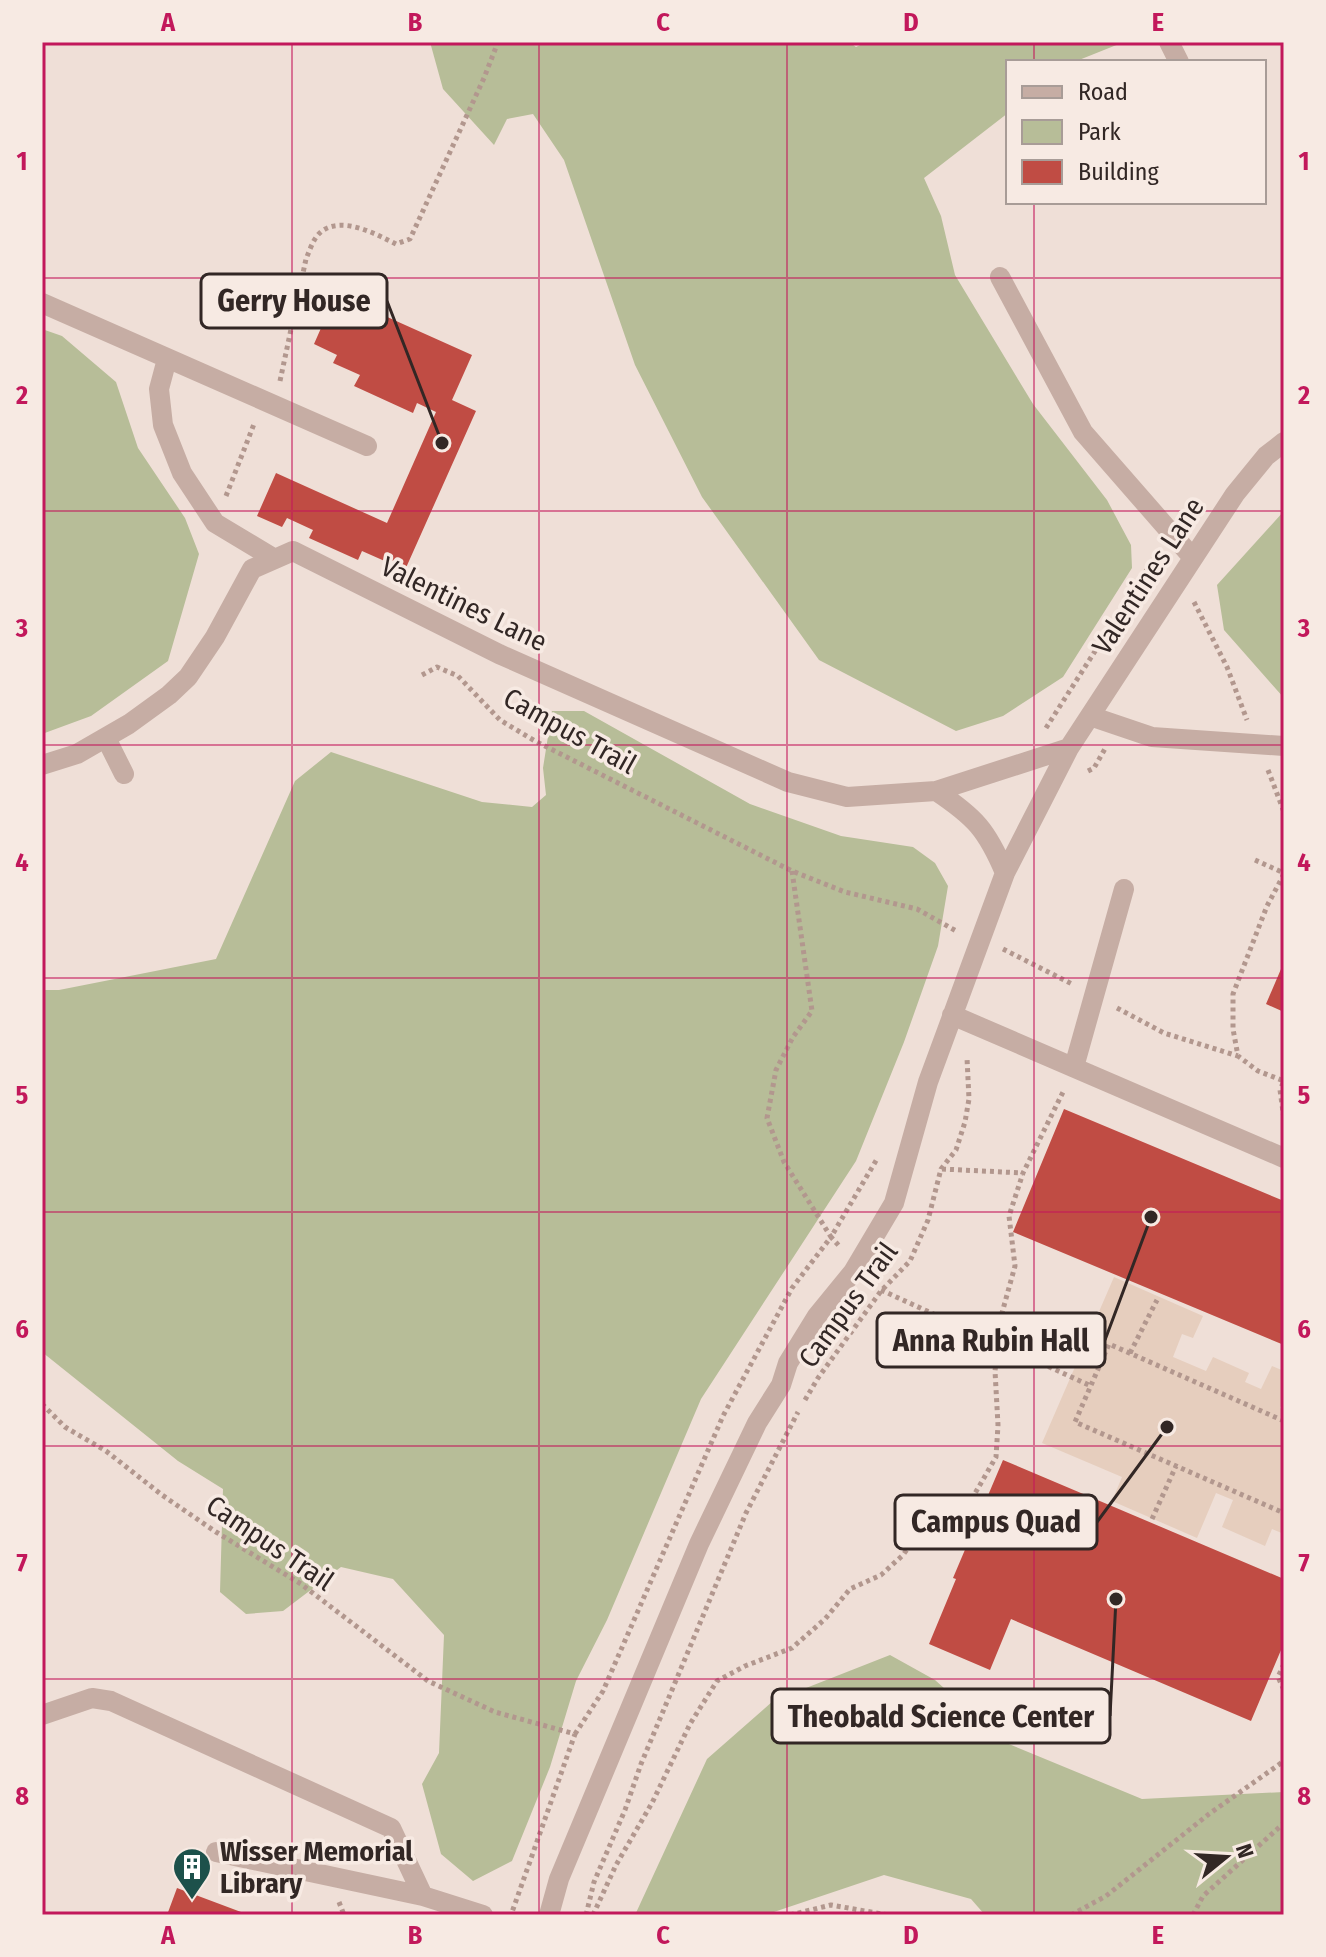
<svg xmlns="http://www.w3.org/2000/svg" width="1326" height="1957" font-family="'Fira Sans Condensed',sans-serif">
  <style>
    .green { fill: #b7bd98 }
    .plaza { fill: #e6cebe }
    .building { fill: #c04c44 }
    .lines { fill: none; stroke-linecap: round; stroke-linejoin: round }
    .path { stroke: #b2978e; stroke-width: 5; stroke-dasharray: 4 4; stroke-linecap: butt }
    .minor { stroke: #c6ada4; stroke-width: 20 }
    .grid { fill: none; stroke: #c2185b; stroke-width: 2; stroke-opacity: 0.55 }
    .labels { text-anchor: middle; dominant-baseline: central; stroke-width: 7; stroke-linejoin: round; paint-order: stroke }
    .street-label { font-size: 28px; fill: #322725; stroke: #f7eae3 }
    .poi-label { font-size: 28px; font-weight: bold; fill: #322725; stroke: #f7eae3; text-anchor: start }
    .leader { fill: none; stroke: #322725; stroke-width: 3 }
    .callout-dot { fill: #322725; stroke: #f7eae3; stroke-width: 3 }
    .callout { fill: #f7eae3; stroke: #322725; stroke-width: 3 }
    .callout-label { font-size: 30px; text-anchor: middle; font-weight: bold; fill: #322725 }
    .neatline { fill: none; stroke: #c2185b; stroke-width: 3 }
    .grid-label { font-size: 26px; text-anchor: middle; font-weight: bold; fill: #c2185b }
  </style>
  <rect width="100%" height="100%" fill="#efdfd7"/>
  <path class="green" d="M430,42H849L856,47L866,42H1124L1074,62H1008V113L924,178L941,216L955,275L1033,404L1107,500L1131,545L1132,568L1063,677L1003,716L956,731L819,660L702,497L635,365L564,160L533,114L507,119L494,145L443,89Z
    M42,329L62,336L116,382L138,448L185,518L199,554L168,661L91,716L42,734Z
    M1284,511V698L1224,630L1217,585Z
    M552,711H584L750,804L841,836L913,847L935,863L948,886L938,946L904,1042L856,1161L701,1399L607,1620L576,1681L550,1767L512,1861L473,1881L441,1854L422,1784L439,1753L444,1635L393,1579L341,1567L283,1611L246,1614L220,1592L223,1489L178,1461L42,1352V990H59L216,959L295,781L331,752L482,802L532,807L546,795L543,768Z
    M890,1655L935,1680L1004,1742L1142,1799L1284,1792V1915H985L971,1899L884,1875L765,1915H635L707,1759L773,1701Z"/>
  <path class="plaza" d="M1114,1277L1203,1316L1193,1338L1182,1334L1173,1357L1206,1371L1213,1357L1249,1373L1245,1382L1261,1389L1272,1366L1284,1371V1400L1280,1408L1284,1410V1534L1272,1529L1265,1546L1222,1527L1233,1500L1216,1493L1197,1538L1112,1501L1122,1477L1042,1443Z"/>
  <path class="building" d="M336,294L472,355L452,400L476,411L405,570L362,551L358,560L309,538L313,530L287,518L282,527L257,516L276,473L387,523L436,412L417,403L413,413L354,386L360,375L333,363L337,355L314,344Z
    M1284,962V1012L1266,1004Z
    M1064,1109L1284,1201V1345L1013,1232Z
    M1003,1460L1284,1579V1643L1251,1721L1011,1619L990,1670L929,1644L956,1579L953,1578Z
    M177,1888L249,1915H167Z"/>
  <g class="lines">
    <path class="path" d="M280,381L306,259C310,250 313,238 322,231C343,216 376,234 396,244L410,239L484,78L498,42
      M226,496L254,424
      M1194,602L1227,667L1247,720
      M422,675L437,667L458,676L500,720L535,741L792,871L845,892L917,909L958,932
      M1046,728L1157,554
      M1268,770L1284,812
      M1088,771L1094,768L1106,747
      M1255,860L1284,873
      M792,871L812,1011L793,1037L776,1070L767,1118L784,1162L831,1237L877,1159
      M1284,874L1267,906L1233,994V1029L1238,1056L1258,1071L1284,1081L1280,1090L1284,1119
      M1003,949L1072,984
      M1117,1008L1164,1033L1238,1056
      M942,1169L1023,1173
      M881,1290L1091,1386
      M1130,1353L1157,1300
      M805,1400L818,1378L881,1291L910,1261L928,1220L941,1169L956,1150L965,1122L969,1099L967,1058
      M42,1404L65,1427L106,1451L162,1495L216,1532L301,1584L428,1681L495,1712L575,1734L511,1915
      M1284,1421L1109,1344L1075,1422L1284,1513
      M1152,1519L1176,1466
      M1284,1664L1278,1677L1284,1690
      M575,1734L603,1691L723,1416L792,1288L831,1237L841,1248
      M339,1902L344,1915
      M586,1915L594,1882L625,1810L641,1764L746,1513L798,1412
      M593,1915L616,1865L652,1803L690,1724L717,1681L745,1666L792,1648L825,1619L850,1589L881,1575L903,1555L937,1508L966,1509L996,1457L998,1425L995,1371L1002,1313L1015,1266L1009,1216L1023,1173L1064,1090
      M790,1915L831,1905L888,1915
      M1071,1915L1106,1896L1209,1814L1284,1761
      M1193,1915L1203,1896L1284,1823"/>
    <path class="minor" d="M1169,42L1179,62
      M1000,277L1083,432L1193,558
      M42,303L367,446
      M167,359L159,389L163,425L182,473L215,523L275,559
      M1090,716L1152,737L1284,746
      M106,738L124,774
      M42,765L77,754L129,724L169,695L188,677L215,637L252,569L293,551L499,654L788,782L847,797L936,791L1069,748
      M936,791C975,817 987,830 1005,873
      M952,1015L1284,1158
      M1074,1067L1124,889
      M42,1715L92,1698L111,1701L391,1828L423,1896L483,1915
      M216,1852L423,1896
      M549,1915L559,1879L699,1544L757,1423L781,1385L788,1363L817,1316L853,1272L894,1203L928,1082L1005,873L1069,748L1235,494L1266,456L1284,442"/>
  </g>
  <path class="grid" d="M292,42V1915M539,42V1915M787,42V1915M1034,42V62M1034,202V1915M42,278H1284M42,511H1284M42,745H1284M42,978H1284M42,1212H1284M42,1446H1284M42,1679H1284"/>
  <defs>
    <g id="building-pin" transform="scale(2)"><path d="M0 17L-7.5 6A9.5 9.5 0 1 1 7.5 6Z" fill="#1d514b" stroke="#f7eae3"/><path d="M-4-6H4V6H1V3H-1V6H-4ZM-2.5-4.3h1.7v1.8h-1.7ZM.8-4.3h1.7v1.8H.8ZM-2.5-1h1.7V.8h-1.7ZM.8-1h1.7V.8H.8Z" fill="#fff"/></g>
  </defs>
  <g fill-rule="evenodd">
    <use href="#building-pin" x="192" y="1867"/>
  </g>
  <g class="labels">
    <g class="street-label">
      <text transform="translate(1148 576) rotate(-57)">Valentines Lane</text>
      <text transform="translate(464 604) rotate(26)">Valentines Lane</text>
      <text transform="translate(570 731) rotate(29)">Campus Trail</text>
      <text transform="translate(848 1305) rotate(-54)">Campus Trail</text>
      <text transform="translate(270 1543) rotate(34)">Campus Trail</text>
    </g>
    <g class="poi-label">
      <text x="220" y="1851">Wisser Memorial<tspan x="220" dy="32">Library</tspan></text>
    </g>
  </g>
  <path class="leader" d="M442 443L387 301M1151 1217L1105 1340M1167 1427L1097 1522M1116 1599L1110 1716"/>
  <g class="callout-dot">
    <circle cx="442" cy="443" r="8"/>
    <circle cx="1151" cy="1217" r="8"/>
    <circle cx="1167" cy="1427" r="8"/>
    <circle cx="1116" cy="1599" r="8"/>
  </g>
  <g class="callout">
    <rect x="201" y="274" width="186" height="54" rx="8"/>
    <rect x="877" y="1313" width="228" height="54" rx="8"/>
    <rect x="895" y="1495" width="202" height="54" rx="8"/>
    <rect x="772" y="1689" width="338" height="54" rx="8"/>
  </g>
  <g class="callout-label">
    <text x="294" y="311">Gerry House</text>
    <text x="991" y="1351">Anna Rubin Hall</text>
    <text x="996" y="1532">Campus Quad</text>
    <text x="941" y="1727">Theobald Science Center</text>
  </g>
  <rect width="1326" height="1957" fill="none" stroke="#f7eae3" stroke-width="88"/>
  <rect x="1006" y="60" width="260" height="144" fill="#f7eae3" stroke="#a89c97" stroke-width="2"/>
  <rect x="1022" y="86" width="40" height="12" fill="#c6ada4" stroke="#a89c97" stroke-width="2"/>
  <text x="1078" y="100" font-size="24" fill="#322725">Road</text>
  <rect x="1022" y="120" width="40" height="24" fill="#b7bd98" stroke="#a89c97" stroke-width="2"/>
  <text x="1078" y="140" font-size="24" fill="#322725">Park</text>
  <rect x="1022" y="160" width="40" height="24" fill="#c04c44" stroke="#a89c97" stroke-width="2"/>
  <text x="1078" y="180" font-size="24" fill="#322725">Building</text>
  <g transform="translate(1226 1857) rotate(72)" stroke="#f7eae3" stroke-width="6" paint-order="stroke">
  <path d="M0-6L14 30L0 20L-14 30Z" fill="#322725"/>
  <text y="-12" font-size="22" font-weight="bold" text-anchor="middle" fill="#322725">N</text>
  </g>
  <rect x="44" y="44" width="1238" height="1869" class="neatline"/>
  <g class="grid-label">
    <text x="168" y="31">A</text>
    <text x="415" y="31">B</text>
    <text x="663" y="31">C</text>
    <text x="911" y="31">D</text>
    <text x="1158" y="31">E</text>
    <text x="22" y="170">1</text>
    <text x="1304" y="170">1</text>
    <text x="22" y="404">2</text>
    <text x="1304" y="404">2</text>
    <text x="22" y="637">3</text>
    <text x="1304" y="637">3</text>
    <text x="22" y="871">4</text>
    <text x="1304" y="871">4</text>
    <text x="22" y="1104">5</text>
    <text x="1304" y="1104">5</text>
    <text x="22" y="1338">6</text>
    <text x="1304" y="1338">6</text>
    <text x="22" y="1572">7</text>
    <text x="1304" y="1572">7</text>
    <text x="22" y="1805">8</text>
    <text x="1304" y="1805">8</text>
    <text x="168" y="1944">A</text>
    <text x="415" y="1944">B</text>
    <text x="663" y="1944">C</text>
    <text x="911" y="1944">D</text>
    <text x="1158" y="1944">E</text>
  </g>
</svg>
